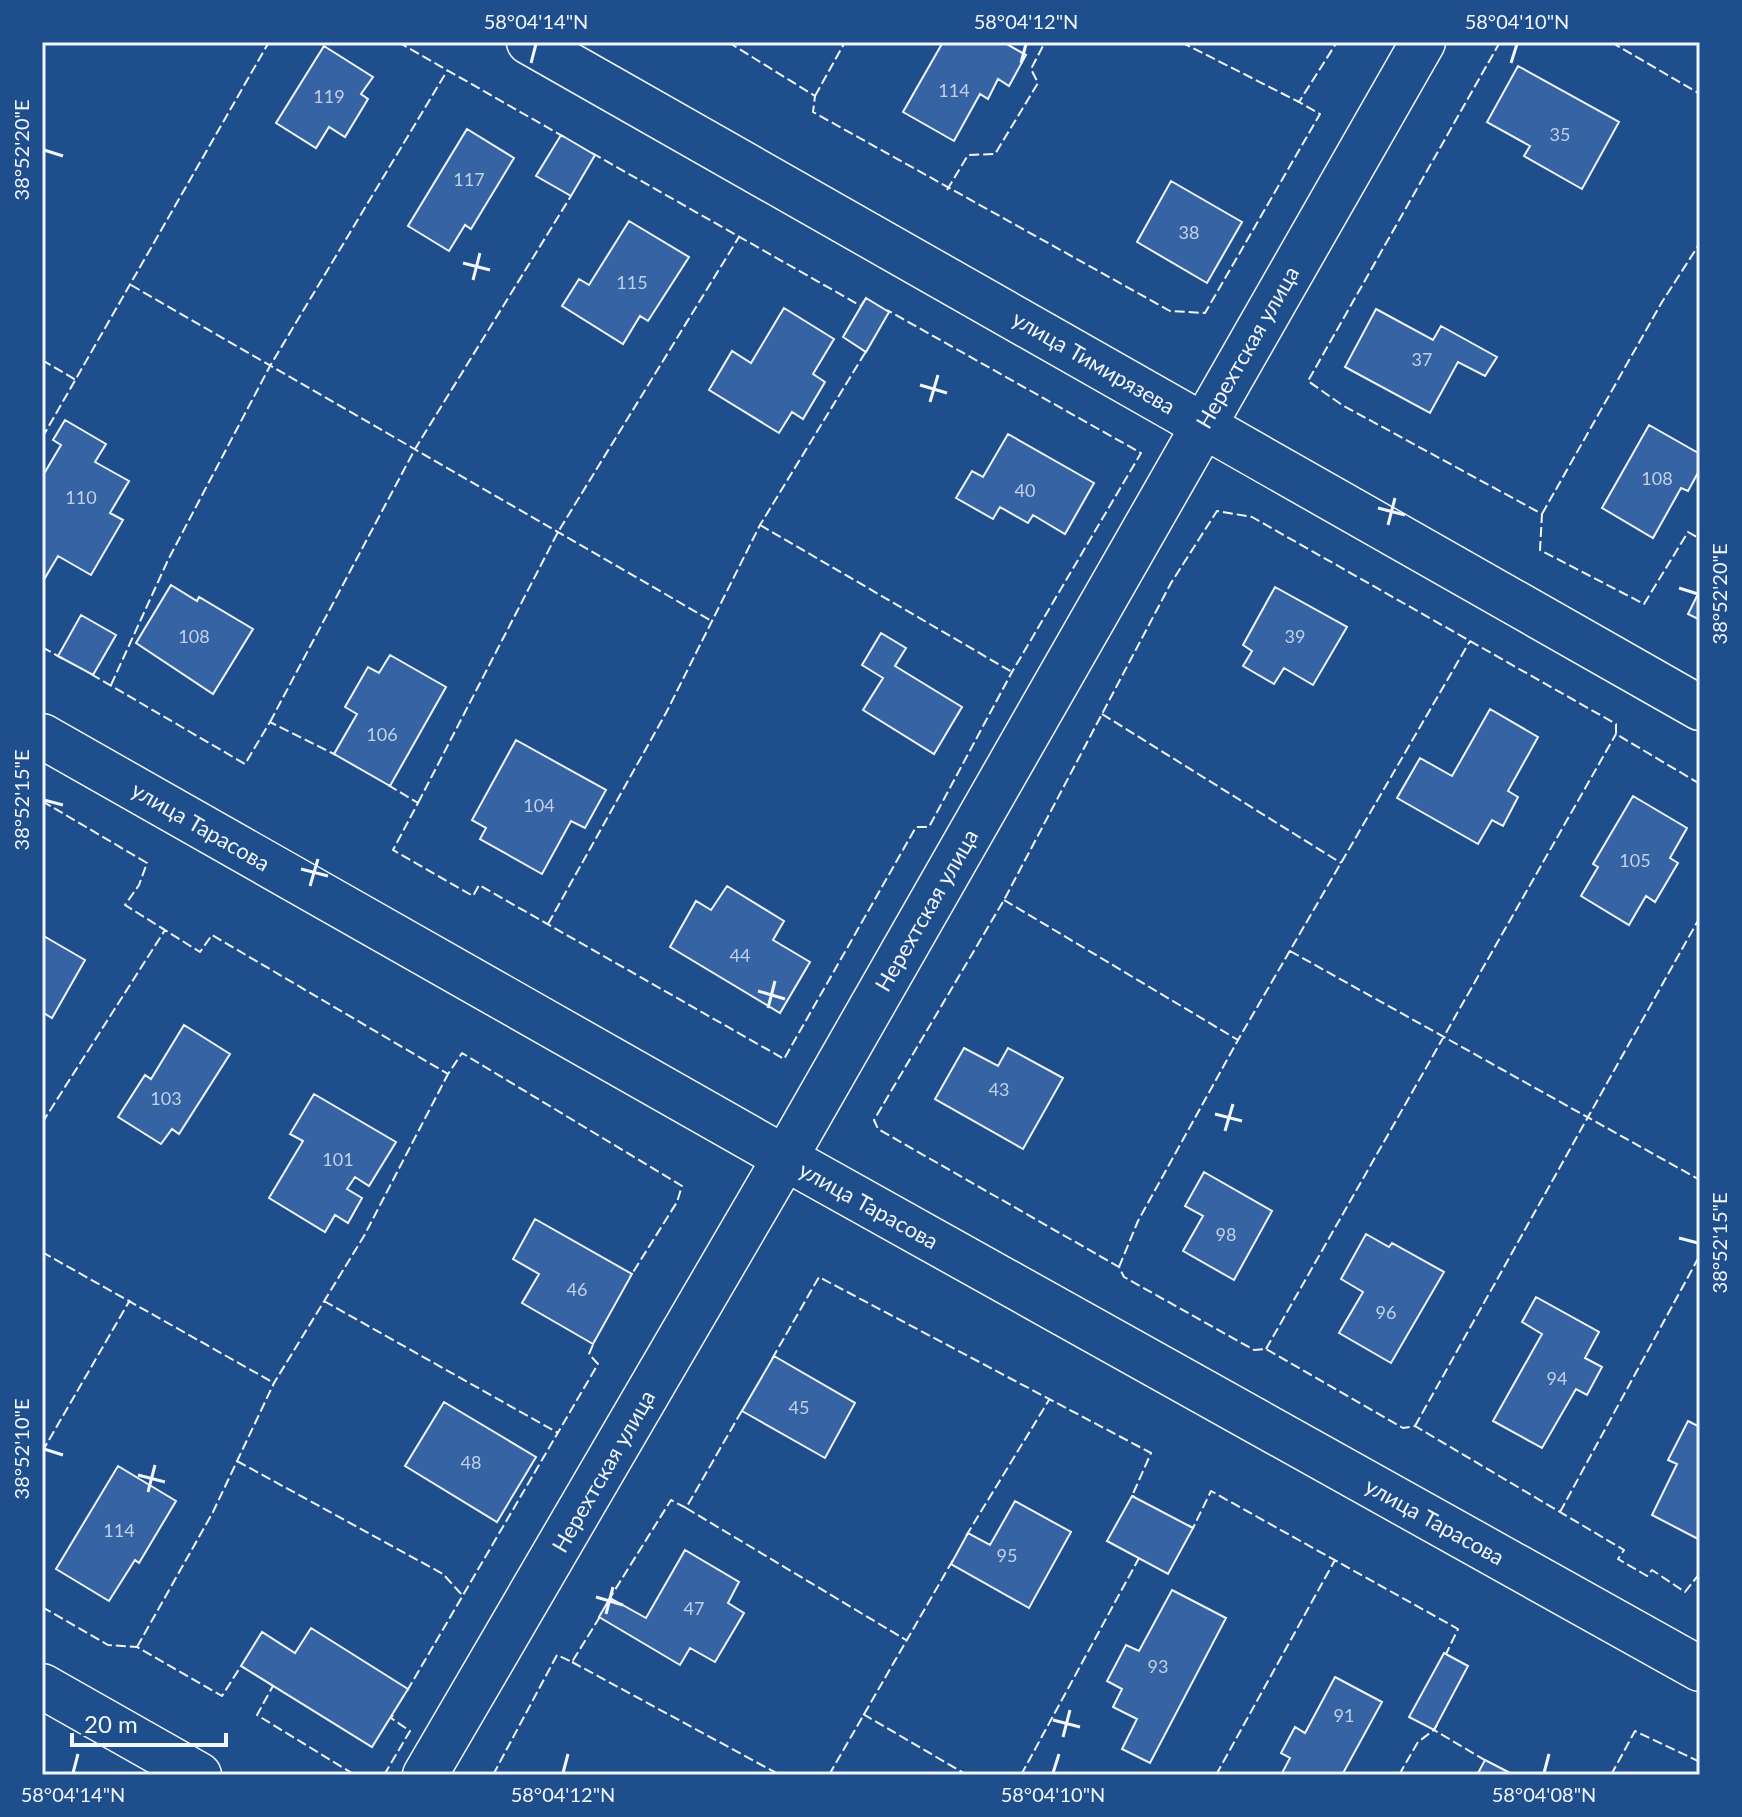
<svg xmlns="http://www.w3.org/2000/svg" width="1742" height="1817" font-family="Lato,sans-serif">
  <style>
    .building { fill: #3563a3; stroke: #f2f6ff; stroke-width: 2 }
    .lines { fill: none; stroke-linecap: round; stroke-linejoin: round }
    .minor-casing { stroke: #f2f6ff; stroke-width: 47 }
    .minor { stroke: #1f4e8c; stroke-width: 44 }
    .fence { stroke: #f2f6ff; stroke-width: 2; stroke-dasharray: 10 4; stroke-linecap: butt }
    .ticks { fill: none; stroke: #f2f6ff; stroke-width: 3 }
    .labels { text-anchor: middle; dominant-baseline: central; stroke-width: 6; stroke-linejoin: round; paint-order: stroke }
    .number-label { font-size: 18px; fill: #c3d1e8 }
    .street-label { font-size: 22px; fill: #f2f6ff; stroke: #1f4e8c }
    .neatline { fill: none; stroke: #f2f6ff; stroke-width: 3 }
    .ticks-label { font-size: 20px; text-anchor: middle; fill: #f2f6ff }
  </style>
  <rect width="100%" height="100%" fill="#1f4e8c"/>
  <path class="building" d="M943,42H1003L1026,55L1009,86L998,79L988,99L980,94L954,141L903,112Z
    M324,46L373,77L361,94L368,99L345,137L329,127L316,148L276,123Z
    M1518,66L1619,122L1582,189L1524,156L1530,146L1487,122Z
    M467,129L514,158L471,229L465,225L449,251L408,226Z
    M561,135L595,155L571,196L536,176Z
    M1171,181L1242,222L1207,283L1137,242Z
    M629,221L689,257L648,321L640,316L623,344L562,306L579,279L589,285Z
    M866,298L889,312L866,352L843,337Z
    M784,308L834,339L813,374L825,382L803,419L792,412L779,433L709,390L732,351L751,363Z
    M1376,309L1433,340L1441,326L1497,357L1485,376L1458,362L1430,413L1345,367Z
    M65,420L106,444L95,462L129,481L110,513L123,520L91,575L58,556L42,583V477L61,445L53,440Z
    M1649,425L1700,454V469L1688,491L1681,488L1653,538L1602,508Z
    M1008,434L1094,483L1065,534L1033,515L1028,523L1000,507L993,519L956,498L972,471L983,477Z
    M171,585L197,601L199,597L253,629L213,694L136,643Z
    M1275,587L1347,627L1313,685L1284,668L1274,684L1243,666L1252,651L1243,645Z
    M1700,590V620L1688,614Z
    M81,615L116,635L93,675L58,656Z
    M881,633L906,648L895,666L962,707L934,754L863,710L883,678L862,665Z
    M390,655L446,687L390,786L334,754L357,714L345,707L368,667L379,673Z
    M1490,709L1538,737L1508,791L1518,797L1503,826L1492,820L1478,844L1397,798L1420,758L1452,776Z
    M516,740L606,790L585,828L571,821L542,874L480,839L486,828L472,820Z
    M1633,796L1687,828L1670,858L1678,863L1655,902L1646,896L1629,925L1581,896L1598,867L1593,864Z
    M727,886L784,921L773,940L810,962L780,1013L670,947L696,901L711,910Z
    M42,935L85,960L52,1018L42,1012Z
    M184,1025L230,1054L179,1134L172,1129L161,1144L118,1117L145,1075L151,1079Z
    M964,1048L998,1066L1008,1048L1063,1078L1023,1149L935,1099Z
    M314,1094L396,1142L369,1186L355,1177L347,1189L362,1198L348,1223L335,1215L325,1232L269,1198L303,1141L290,1134Z
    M1204,1172L1272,1211L1234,1280L1183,1251L1203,1216L1185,1206Z
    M535,1219L632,1274L593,1344L522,1303L539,1274L513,1259Z
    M1366,1234L1389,1247L1392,1243L1444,1272L1391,1363L1339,1333L1363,1292L1341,1279Z
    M1536,1297L1599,1332L1585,1358L1602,1367L1587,1395L1576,1389L1542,1448L1493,1421L1542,1334L1522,1322Z
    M774,1356L855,1403L825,1458L742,1411Z
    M444,1402L536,1457L497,1522L405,1466Z
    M1688,1421L1700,1427V1540L1652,1515L1677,1464L1668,1460Z
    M118,1466L176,1501L139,1563L135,1560L109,1601L56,1569Z
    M1132,1496L1193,1528L1168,1574L1107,1541Z
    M1015,1501L1071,1532L1029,1608L951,1564L968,1533L990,1545Z
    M685,1550L739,1582L728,1603L744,1613L715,1662L690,1648L680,1665L599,1617L610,1598L646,1618Z
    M1172,1590L1226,1618L1150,1763L1122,1749L1137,1719L1113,1707L1122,1689L1107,1681L1126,1645L1139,1651Z
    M311,1628L408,1689L372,1747L241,1666L262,1632L295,1653Z
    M1444,1653L1468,1666L1434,1730L1409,1717Z
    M1335,1677L1382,1702L1342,1775H1281L1290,1758L1281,1753L1295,1727L1305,1733Z
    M1485,1760L1514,1775H1477Z"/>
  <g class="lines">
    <g class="minor-casing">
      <path id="minor" d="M529,42L1700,708
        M42,736L785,1158L1700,1669
        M42,1686L199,1775
        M425,1775L785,1158L1423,42"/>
    </g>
    <use href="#minor" class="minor"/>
    <path class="fence" d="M398,42L564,137
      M728,42L815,96L813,112L1170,311L1205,313L1320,114L1299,102L1337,42
      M1181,42L1299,102
      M1500,42L1308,381L1342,405L1542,514L1540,550L1644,604L1688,532L1700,539
      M1611,42L1700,94
      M815,96L845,42
      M592,153L861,306L864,301
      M947,190L968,155L995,154L1038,83L1031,69L1045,42
      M131,285L710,620
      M42,360L76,380
      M42,438L269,42
      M1542,514L1662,302L1700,243
      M760,525L1012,672
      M42,647L63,659
      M91,674L245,764L270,722L336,755
      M111,685L168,560L270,366L447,71
      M1102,714L1341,863
      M270,722L415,449L571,196
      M1700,784L1616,734V724L1252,517L1217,511L1171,583L1004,900L874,1120L878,1129L1119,1267L1124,1277L1254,1350L1266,1349L1403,1428L1415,1426L1624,1550L1618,1559L1647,1576L1652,1570L1685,1592L1700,1573
      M388,785L418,803L393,850L473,896L479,885L784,1059L916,827H929L1012,672L1141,453L887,310
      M42,801L147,863L139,885L125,905L200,952L212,935L448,1074L462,1053L682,1186L677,1202L630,1277
      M418,803L558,532L739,237
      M1004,900L1238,1040
      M548,924L667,711L760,525L868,348
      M1290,951L1700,1180
      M42,1123L165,930
      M42,1252L274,1383
      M1119,1267L1138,1221L1238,1040L1470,641
      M324,1301L558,1433
      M1266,1349L1616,734
      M772,1359L819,1277L1151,1453L1132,1496L1135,1497
      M1415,1426L1700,917
      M42,1452L130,1300
      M237,1461L443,1574L463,1596
      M686,1508L906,1640
      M1560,1512L1700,1255
      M1188,1525L1193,1528L1211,1491L1458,1629L1446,1654
      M966,1536L1049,1400
      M608,1601L671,1500L686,1508L744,1407
      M42,1607L108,1645L137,1647L222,1696L241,1666L246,1669
      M137,1647L213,1512L274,1383L364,1236L448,1074
      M572,1662L780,1775
      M270,1684L273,1686L257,1715L355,1775
      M407,1691L598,1364L589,1354L595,1340
      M863,1714L967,1775
      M1437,1725L1434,1730L1488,1762
      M384,1775L410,1731L391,1718L393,1715
      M493,1775L557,1655L572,1662L601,1615
      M829,1775L953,1560
      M1021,1775L1139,1558
      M1216,1775L1335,1560
      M1399,1775L1418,1742L1434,1730
      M1611,1775L1635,1731L1700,1762"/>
  </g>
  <path class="ticks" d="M531,63L536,44M1021,63L1026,44M1511,63L1517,44M44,150L63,156M463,263L490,270M473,280L480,253M920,385L947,393M930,402L938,375M1378,508L1405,515M1388,525L1395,498M1679,588L1698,594M44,800L63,805M301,869L328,876M310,886L318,859M758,991L785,999M768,1008L775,981M1215,1114L1242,1121M1225,1131L1233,1104M1679,1238L1698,1243M44,1449L63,1455M138,1475L165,1482M148,1492L155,1465M596,1597L623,1605M606,1614L613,1587M1053,1720L1080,1727M1063,1737L1070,1710M73,1773L78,1754M563,1773L568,1754M1053,1773L1059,1754M1544,1773L1549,1754"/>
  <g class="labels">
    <g class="number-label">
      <text x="954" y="90">114</text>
      <text x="329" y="96">119</text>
      <text x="1560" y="134">35</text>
      <text x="469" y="179">117</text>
      <text x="1189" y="232">38</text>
      <text x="632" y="282">115</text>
      <text x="1422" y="359">37</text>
      <text x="1657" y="478">108</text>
      <text x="1025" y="490">40</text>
      <text x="81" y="497">110</text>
      <text x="194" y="636">108</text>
      <text x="1295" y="636">39</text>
      <text x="382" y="734">106</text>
      <text x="539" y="805">104</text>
      <text x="1635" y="860">105</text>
      <text x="740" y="955">44</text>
      <text x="999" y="1089">43</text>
      <text x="166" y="1098">103</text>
      <text x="338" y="1159">101</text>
      <text x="1226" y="1234">98</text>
      <text x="577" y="1289">46</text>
      <text x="1386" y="1312">96</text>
      <text x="1557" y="1378">94</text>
      <text x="799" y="1407">45</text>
      <text x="471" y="1462">48</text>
      <text x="119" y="1530">114</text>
      <text x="1007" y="1555">95</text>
      <text x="694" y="1608">47</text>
      <text x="1158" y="1666">93</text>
      <text x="1344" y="1715">91</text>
    </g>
    <g class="street-label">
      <text transform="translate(1247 347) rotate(-60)">Нерехтская улица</text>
      <text transform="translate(1094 362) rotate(30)">улица Тимирязева</text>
      <text transform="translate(201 826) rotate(30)">улица Тарасова</text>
      <text transform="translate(926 910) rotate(-60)">Нерехтская улица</text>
      <text transform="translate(869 1205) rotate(29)">улица Тарасова</text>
      <text transform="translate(603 1471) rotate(-60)">Нерехтская улица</text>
      <text transform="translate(1435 1521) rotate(29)">улица Тарасова</text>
    </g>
  </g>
  <rect width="1742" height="1817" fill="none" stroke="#1f4e8c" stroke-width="88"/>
  <path d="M72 1733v12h154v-12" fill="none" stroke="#f2f6ff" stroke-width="4"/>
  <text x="84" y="1733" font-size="24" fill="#f2f6ff" stroke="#1f4e8c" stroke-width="6" paint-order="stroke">20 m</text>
  <rect x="44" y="44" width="1654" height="1729" class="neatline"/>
  <g class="ticks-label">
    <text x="536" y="29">58°04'14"N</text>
    <text x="1026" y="29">58°04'12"N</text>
    <text x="1517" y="29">58°04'10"N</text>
    <text transform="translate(22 150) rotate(-90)" y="7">38°52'20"E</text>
    <text transform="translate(1720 594) rotate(-90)" y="7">38°52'20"E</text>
    <text transform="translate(22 800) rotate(-90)" y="7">38°52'15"E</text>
    <text transform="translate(1720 1243) rotate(-90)" y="7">38°52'15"E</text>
    <text transform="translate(22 1449) rotate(-90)" y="7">38°52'10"E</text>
    <text x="73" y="1802">58°04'14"N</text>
    <text x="563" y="1802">58°04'12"N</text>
    <text x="1053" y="1802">58°04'10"N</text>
    <text x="1544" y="1802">58°04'08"N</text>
  </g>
</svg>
